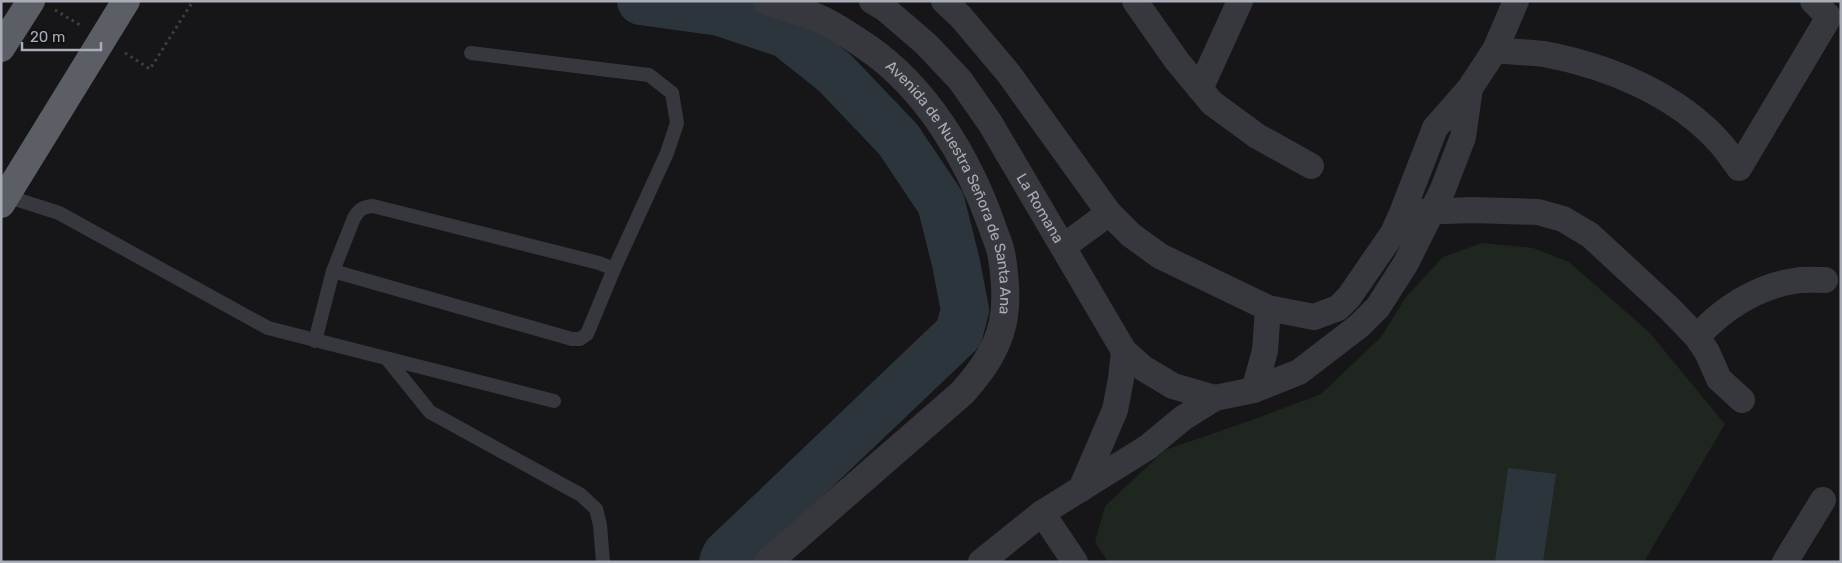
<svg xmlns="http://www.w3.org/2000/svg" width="1842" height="563" font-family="Rubik,sans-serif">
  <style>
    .green { fill: #1e261f }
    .water { fill: #2c353c }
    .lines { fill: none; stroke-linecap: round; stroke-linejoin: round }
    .river { stroke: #2c353c; stroke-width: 48 }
    .path { stroke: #3d3f44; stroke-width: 3; stroke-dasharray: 2.5 4; stroke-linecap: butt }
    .service { stroke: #37383d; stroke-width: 14 }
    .minor { stroke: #37383d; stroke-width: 26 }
    .tertiary { stroke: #37383d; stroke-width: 28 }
    .trunk { stroke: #5b5e65; stroke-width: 28 }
    .labels { text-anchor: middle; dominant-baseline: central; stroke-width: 4; stroke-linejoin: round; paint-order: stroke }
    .street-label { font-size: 15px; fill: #a8adb8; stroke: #111113 }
  </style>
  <rect width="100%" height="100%" fill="#161618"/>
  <path class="green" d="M1482,243L1533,248L1569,262L1649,332L1725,424L1644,562H1108L1095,542L1105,506L1165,450L1249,421L1321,394L1381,337L1406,297L1443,257Z"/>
  <path class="water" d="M1508,468L1556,474L1543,562H1495Z"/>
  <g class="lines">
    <path class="river" d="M641,1L720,12L786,34L835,73L898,139L941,203L956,263L965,310L959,333L726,555L723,562"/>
    <path class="path" d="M55,10L80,25
      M125,53L150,69L193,1"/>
    <path class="service" d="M6,196L59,213L268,328L554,401
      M333,271L572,339H580L587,334L614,269L667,153L677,123L672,93L649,75L471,53
      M315,341L333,271L354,218C359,209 363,207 373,206L599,263L614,269
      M388,360L430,412L581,495L596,509L600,525L603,562"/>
    <g class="minor">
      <path id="s1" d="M872,1L884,8L926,44L960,80L990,123L1124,351L1143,368L1173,386L1215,398"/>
      <path d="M944,1L961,17L1009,74L1109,213L1131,235L1160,256L1268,308L1314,317L1338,308L1349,297L1393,233L1402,213L1435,128L1470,88L1495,50L1516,1"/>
      <path d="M1135,1L1177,61L1212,103L1257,136L1311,166"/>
      <path d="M1495,50C1511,52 1528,52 1544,54C1608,66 1677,94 1721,144C1727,151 1733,160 1739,168L1829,17L1813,1"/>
      <path d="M1200,89L1240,1"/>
      <path d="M1418,212L1473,210L1538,212L1563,219L1590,235L1670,309L1697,337L1707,352L1719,379L1742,400"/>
      <path d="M1063,247L1109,213"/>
      <path d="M1697,337C1722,309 1756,287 1794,281C1804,279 1815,280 1825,280"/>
      <path d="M1254,390L1265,351L1268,308"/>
      <path d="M1081,489L1115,410L1121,379L1124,351"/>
      <path d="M1042,513L1075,562"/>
      <path d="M981,562L1042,513L1148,447L1183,418L1215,398L1254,390L1299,372L1359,326L1378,307L1406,263L1443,189L1463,137L1470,88"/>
      <path d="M1785,562L1823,500"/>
    </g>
    <path class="tertiary" id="s2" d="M766,1C783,7 800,11 816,17C833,24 850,36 865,46C926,87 968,158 992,226C995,236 1001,247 1002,258C1005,277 1007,302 1003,322C997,350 981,372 962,393L768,562"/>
    <path class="trunk" d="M1,48L31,1
      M1,204L126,1"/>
  </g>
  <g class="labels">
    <g class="street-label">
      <text stroke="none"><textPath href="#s2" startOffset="281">Avenida de Nuestra Señora de Santa Ana</textPath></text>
      <text stroke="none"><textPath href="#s1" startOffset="270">La Romana</textPath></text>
    </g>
  </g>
  <rect width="1842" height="563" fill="none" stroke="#a8adb8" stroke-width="5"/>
  <path d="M22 42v8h79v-8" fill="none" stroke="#a8adb8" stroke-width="2.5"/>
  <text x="30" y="42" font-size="15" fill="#a8adb8" stroke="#111113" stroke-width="4" paint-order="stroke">20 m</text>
</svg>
